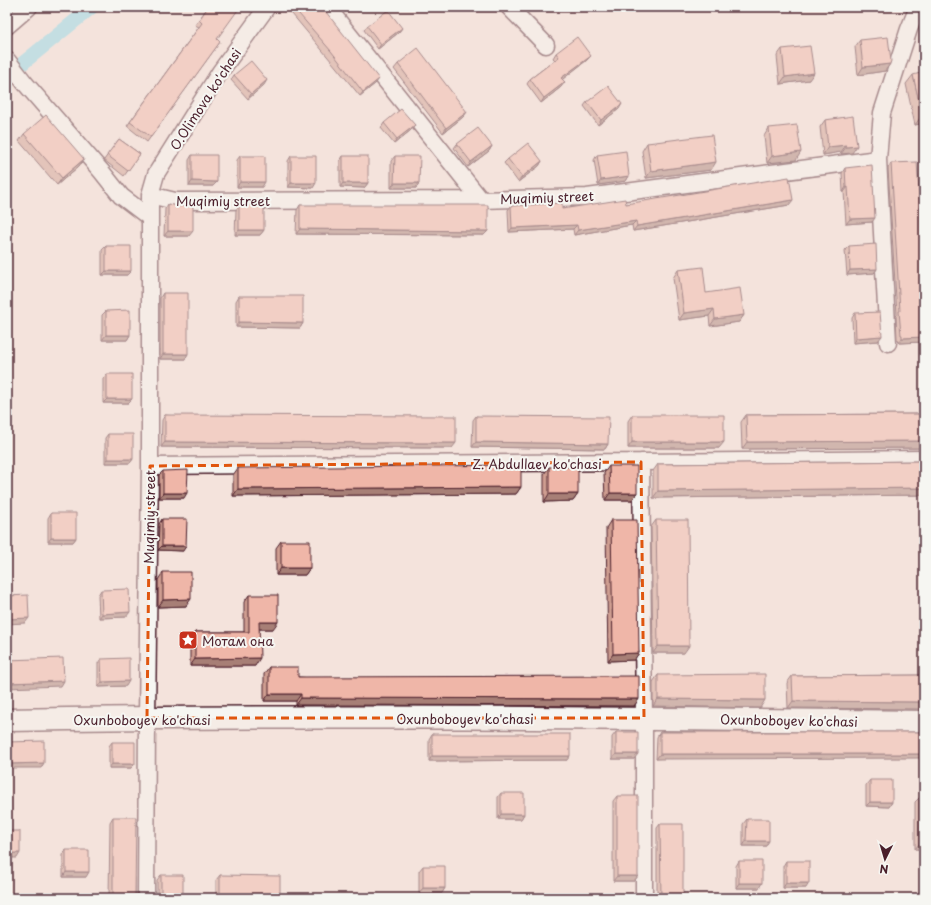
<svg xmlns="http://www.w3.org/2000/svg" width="931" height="905" font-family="'Playpen Sans',sans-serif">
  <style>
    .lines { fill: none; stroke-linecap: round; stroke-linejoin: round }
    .canal { stroke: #89d7e8; stroke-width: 14 }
    .street-casing { stroke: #4a1f2b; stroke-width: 19 }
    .secondary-casing { stroke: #4a1f2b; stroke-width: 25 }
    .street { stroke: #f6f6f2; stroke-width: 16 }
    .secondary { stroke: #f6f6f2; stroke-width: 22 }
    .wall { fill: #ce9d90; stroke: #4a1f2b }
    .shaded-wall { fill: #a77f76; stroke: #4a1f2b }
    .building { fill: #efb6a8; stroke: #4a1f2b }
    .marked { fill: none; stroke: #e0560e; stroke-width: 3; stroke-dasharray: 8 5; stroke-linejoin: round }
    .labels { text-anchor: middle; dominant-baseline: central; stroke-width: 4; stroke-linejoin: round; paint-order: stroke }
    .street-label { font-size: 13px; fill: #4a1f2b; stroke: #f6f6f2 }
    .poi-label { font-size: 13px; fill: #4a1f2b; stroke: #f6f6f2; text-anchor: start }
  </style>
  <rect width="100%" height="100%" fill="#f4e3dc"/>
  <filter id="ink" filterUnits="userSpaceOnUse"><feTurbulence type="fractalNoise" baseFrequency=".025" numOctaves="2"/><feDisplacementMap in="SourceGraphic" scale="8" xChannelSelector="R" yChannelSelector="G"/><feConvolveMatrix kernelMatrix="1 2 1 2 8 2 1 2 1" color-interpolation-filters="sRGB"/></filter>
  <g filter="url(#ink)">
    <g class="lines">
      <path class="canal" d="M7,76L92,7"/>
      <g class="street-casing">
        <path id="street" d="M327,7L481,200
          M509,7L546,45
          M7,26L29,7
          M7,60L24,82L102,172L121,196L150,218
          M150,195L175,201L481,200L587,197L878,159
          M888,343L878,159L882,113L909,29L918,7
          M641,462L644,718V898
          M150,466L641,462L924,459
          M146,898L147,718L150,466V195L156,174L220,72L267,7"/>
      </g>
      <g class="secondary-casing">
        <path id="secondary" d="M7,720C313,715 618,718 924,722"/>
      </g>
      <use href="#street" class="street"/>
      <use href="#secondary" class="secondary"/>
    </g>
    <path class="wall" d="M208,7L217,39L220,42L147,142L127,126L199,27L195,25Z
      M288,7H322L376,83L360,96L327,56L287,8Z
      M631,7H641L635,12Z
      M367,26L402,28L398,33L378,49L364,30Z
      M860,40L890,64L885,71L858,75L855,47Z
      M782,49L809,80L780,84L777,56Z
      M556,53L587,60L562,79L561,87L541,103L527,84L530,79L555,60L553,58Z
      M398,64L467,112L463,117L443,133L394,69Z
      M234,75L264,85L248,99L231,80Z
      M913,75L924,123L915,125L906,84Z
      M587,102L619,109L598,125L584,106Z
      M825,120L852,153L841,154V152L823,155L820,127Z
      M384,123L415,125L411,130L394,144L381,128Z
      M769,128L796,160L767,163L764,136Z
      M24,134L84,159L79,166L57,185L19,141Z
      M119,139L140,154L124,176L104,160Z
      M647,143L711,170L646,178L642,151Z
      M457,144L492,146L489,151L468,167L454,148Z
      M192,155L217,182L213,186H189V160Z
      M597,155L629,176L626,181L598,185L594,160Z
      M240,156L262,187H237V160Z
      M291,156L313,188L288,187V161Z
      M343,156L368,183L364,188L340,187V161Z
      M395,156L419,183L416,188H391V161Z
      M508,159L542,161L539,166L518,182L504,163Z
      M891,163L924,265V342L899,343L898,340H897L896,316L897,315L888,168Z
      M845,168L872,222L846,224L844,192H843L842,173Z
      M168,204L189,236H164L165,209Z
      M626,204L789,205L633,231L632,225L574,235L573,229L509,232L508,210L511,206L562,209Z
      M239,205L264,230L260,235H235L236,210Z
      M300,205L484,235L296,234L297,210Z
      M106,246L131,271L127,275H102V250Z
      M849,246L877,269L874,273L847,275L845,250Z
      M678,270L706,293L744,315L739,322L710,326L709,316L679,320L673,278Z
      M163,293L185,359H160V298Z
      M239,296L303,323L300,328L236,327V301Z
      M106,311L130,335L127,340H102V315Z
      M855,313L878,341L853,343L852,318Z
      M107,374L132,399L128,403H103V379Z
      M924,414V448L742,449L741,422L746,415Z
      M165,415L452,448L161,447L162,420Z
      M632,415L719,448H628V421Z
      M476,416L608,444L605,449L472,447L473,420Z
      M108,434L133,459L130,463H105V438Z
      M924,461V495L653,498V471L658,464Z
      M609,466L637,493L632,500H605L604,473Z
      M549,467L578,494L573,501L544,502V474Z
      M238,468L521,487L516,494L233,496V475Z
      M163,471L184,498H159V475Z
      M51,513L76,538L73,542H48V518Z
      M162,519L183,551L158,550L159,524Z
      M611,520L639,653L634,660L608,661L606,528Z
      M656,520L684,653H653L651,527Z
      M281,541L310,568L305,575H276V548Z
      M163,572L186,606L158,607V580Z
      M101,590L126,617L99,618L98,595Z
      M249,595L273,629H259L255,666H190V639L195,632H244V602Z
      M101,659L126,686L98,687V663Z
      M269,667L298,677L639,699L634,706L296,705V701H264V674Z
      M658,675L760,708L653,706V682Z
      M924,675V709L788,708L787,683L792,676Z
      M616,732L634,759H612V737Z
      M660,732H924L656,759L657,737Z
      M432,734L567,760L429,761V739Z
      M112,742L135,764L131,768H109V746Z
      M870,780L892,802L889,807L866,806V785Z
      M501,793L524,814L521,819H498V797Z
      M617,796L638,876L634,881H613V801Z
      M919,798H924V849H915V802Z
      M113,817L135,878V898H109L110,822Z
      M747,819L766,846H743V824Z
      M660,824L683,898H657V828Z
      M66,850L86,877H63V855Z
      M739,861L759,888H736V866Z
      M786,861L806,888H783V866Z
      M423,866L445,888L442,893H419V871Z
      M161,875L183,898H157V880Z
      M220,875L279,898H216V880Z"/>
    <path class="shaded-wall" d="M638,7H641L635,12Z
      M402,28L398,33L378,49L381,44Z
      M591,56L587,60L558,83L561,78Z
      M890,64L885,71L858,75L863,67Z
      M814,73L809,80L780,84L785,77Z
      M379,79L376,83L360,96L363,92Z
      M267,80L264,85L248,99L251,94Z
      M565,82L561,87L541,103L544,98Z
      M622,104L619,109L598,125L601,120Z
      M467,112L463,117L443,133L446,128Z
      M922,115H924V123L915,125Z
      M415,125L411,130L394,144L397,139Z
      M846,145L841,152L823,155L828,147Z
      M492,146L489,151L468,167L471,162Z
      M857,146L852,153L841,154L846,147Z
      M801,152L796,160L767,163L772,156Z
      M84,159L79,166L57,185L62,178Z
      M542,161L539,166L518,182L522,177Z
      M716,162L711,170L646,178L651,171Z
      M629,176L626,181L598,185L601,180Z
      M192,181L217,182L213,186H189Z
      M240,182H265L262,187H237Z
      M291,183H316L313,188L288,187Z
      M343,183H368L364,188L340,187Z
      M394,183H419L416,188H391Z
      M846,187H848L844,192H843Z
      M793,200L789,205L633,231L637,226Z
      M875,218L872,222L846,224L850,219Z
      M636,221L632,225L574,235L578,230Z
      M577,225L573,229L509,232L512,228Z
      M300,229L488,231L484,235L296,234Z
      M239,230H264L260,235H235Z
      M168,231H193L189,236H164Z
      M877,269L874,273L847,275L850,270Z
      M106,271H131L127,275H102Z
      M714,309L709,316L679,320L684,313Z
      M744,315L739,322L710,326L715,319Z
      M239,322L303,323L300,328L236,327Z
      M106,335H130L127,340H102Z
      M882,336L878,341L853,343L856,338Z
      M924,337V342L899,343L902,338Z
      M163,354H188L185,359H160Z
      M107,399H132L128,403H103Z
      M924,441V448L742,449L747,442Z
      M165,442L456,443L452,448L161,447Z
      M476,442L608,444L605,449L472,447Z
      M632,442H724L719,448H628Z
      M108,459H133L130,463H105Z
      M521,487L516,494L233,496L238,489Z
      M924,488V495L653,498L658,491Z
      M163,493H187L184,498H159Z
      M610,493H637L632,500H605Z
      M549,494H578L573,501L544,502Z
      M51,538H76L73,542H48Z
      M162,546H186L183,551L158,550Z
      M281,568H310L305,575H276Z
      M191,599L186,606L158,607L163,600Z
      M130,612L126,617L99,618L102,614Z
      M29,618L25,623L7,624V619Z
      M259,622H278L273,629H254Z
      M658,646H689L684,653H653Z
      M639,653L634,660L608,661L613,654Z
      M260,658L255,666H190L195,659Z
      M64,681L61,686L7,688V683Z
      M129,681L126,686L98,687L102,682Z
      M269,694H301L296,701H264Z
      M301,698L639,699L634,706L296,705Z
      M658,699L765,700L760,708L653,706Z
      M793,701L924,702V709L788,708Z
      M616,754H638L634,759H612Z
      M660,754H924V758L656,759Z
      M432,756H570L567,760L429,761Z
      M44,763L41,768H7V764Z
      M112,764H135L131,768H109Z
      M870,802H892L889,807L866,806Z
      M501,814H524L521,819H498Z
      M746,841H769L766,846H743Z
      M919,844H924V849H915Z
      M7,853H20L17,858H7Z
      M66,872H89L86,877H63Z
      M617,876H638L634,881H613Z
      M739,883H762L759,888H736Z
      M786,883H809L806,888H783Z
      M423,888H445L442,893H419Z
      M161,897H183V898H160Z
      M220,897L279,898H219Z"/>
    <path class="building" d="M208,7H240L217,39L220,42L151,137L130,122L202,23L199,20Z
      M293,7H322L379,79L363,92L331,51Z
      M388,10L402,28L381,44L367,26Z
      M577,37L591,56L561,78L565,82L544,98L530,79L559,57L556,53Z
      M888,37L891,61L890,64L863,67L860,40Z
      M810,46L814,73L785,77L782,49Z
      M418,48L467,112L446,128L398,64Z
      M251,61L267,80L251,94L234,75Z
      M924,72V115H922L913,75Z
      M608,86L622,104L601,120L587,102Z
      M401,109L415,125L397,139L384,123Z
      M46,115L84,159L62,178L24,134Z
      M853,116L857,146L846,147V145L828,147L825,120Z
      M797,125L801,152L772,156L769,128Z
      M478,128L492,146L471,162L457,144Z
      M712,135L716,162L651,171L647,143Z
      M119,139L140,154L128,171L107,155Z
      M528,143L542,161L522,177L508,159Z
      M626,151L629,176L601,180L597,155Z
      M192,155H217V182L192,181Z
      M240,156H265V182H240Z
      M291,156H316V183H291Z
      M343,156H368V183H343Z
      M395,156H420L419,183H394Z
      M917,162L924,265V337L902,338V335H901L899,311H900L891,163Z
      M872,165L875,218L850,219L848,187H846L845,168Z
      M789,177L793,200L637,226L636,221L578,230L577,225L512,228L511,206L562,203V209L625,199L626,204Z
      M168,204L178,206H193V231H168Z
      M239,205H264V230H239Z
      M300,205H488V231L300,229Z
      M876,244L877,269L850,270L849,246Z
      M106,246H131V271H106Z
      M703,267L706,293L740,288L744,315L715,319L714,309L684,313L678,270Z
      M163,293H188V354H163Z
      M239,296H303V323L239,322Z
      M130,310V335H106V311Z
      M880,312L882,336L856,338L855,313Z
      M107,374H132V399H107Z
      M924,414V441L747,442L746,415Z
      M165,415L456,416V443L165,442Z
      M632,415H724V442H632Z
      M476,416L609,417L608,444L476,442Z
      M108,434H133V459H108Z
      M924,461V488L658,491V464Z
      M521,465V487L238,489V468Z
      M609,466H637V493H610Z
      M549,467H578V494H549Z
      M188,470L187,493H163V471Z
      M51,513H76V538H51Z
      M162,519H187L186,546H162Z
      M611,520H637L639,653L613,654Z
      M656,520H688L689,646H658Z
      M281,541H310V568H281Z
      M163,572H191V599L163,600Z
      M129,589L130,612L102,614L101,590Z
      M28,595L29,618L7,619V596Z
      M249,595H278V622H259L260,658L195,659V632H249Z
      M63,658L64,681L7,683V660Z
      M129,658V681L102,682L101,659Z
      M269,667H298V677L639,676V699L301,698V694H269Z
      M765,674V700L658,699V675Z
      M924,675V702L793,701L792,676Z
      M616,732H638V754H616Z
      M660,732H924V754H660Z
      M432,734H570V756H432Z
      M44,741V763L7,764V742Z
      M112,742H135V764H112Z
      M870,780H892V802H870Z
      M501,793H524V814H501Z
      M617,796H638V876H617Z
      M919,798H924V844H919Z
      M113,817H136L135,898H113Z
      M747,819H769V841H746Z
      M660,824H683V898H661Z
      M7,831H20V853H7Z
      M66,850H89V872H66Z
      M739,861H762V883H739Z
      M786,861H809V883H786Z
      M423,866H445V888H423Z
      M161,875H183V897H161Z
      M220,875L280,876V898L220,897Z"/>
  </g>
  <path d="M0 0H931V905H0ZM641,462L644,718H147L150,466Z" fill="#f4e3dc" fill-opacity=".55" fill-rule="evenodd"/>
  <path class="marked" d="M641,462L644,718H147L150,466Z"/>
  <defs>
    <g id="sight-square" transform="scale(1)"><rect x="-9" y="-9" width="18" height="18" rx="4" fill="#c8321e" stroke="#f6f6f2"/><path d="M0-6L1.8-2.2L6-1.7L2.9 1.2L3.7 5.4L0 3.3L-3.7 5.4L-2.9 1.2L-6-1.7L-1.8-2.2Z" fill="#fff"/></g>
  </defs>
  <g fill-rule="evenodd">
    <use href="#sight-square" x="188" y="640"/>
  </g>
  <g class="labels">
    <g class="street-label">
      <text transform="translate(205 99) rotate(-57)">O.Olimova ko'chasi</text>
      <text transform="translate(547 197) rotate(-2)">Muqimiy street</text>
      <text x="223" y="200">Muqimiy street</text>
      <text x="537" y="463">Z. Abdullaev ko'chasi</text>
      <text transform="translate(149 517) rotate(-89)">Muqimiy street</text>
      <text x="465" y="718">Oxunboboyev ko'chasi</text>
      <text x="142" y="719">Oxunboboyev ko'chasi</text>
      <text transform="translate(789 720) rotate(1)">Oxunboboyev ko'chasi</text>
    </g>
    <g class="poi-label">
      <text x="202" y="640">Мотам она</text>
    </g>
  </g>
  <rect width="931" height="905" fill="none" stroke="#f6f6f2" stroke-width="24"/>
  <rect x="12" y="12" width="907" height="881" fill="none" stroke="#4a1f2b" stroke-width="1.5" filter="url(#ink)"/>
  <g transform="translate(885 859) rotate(185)" stroke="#f6f6f2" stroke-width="3" paint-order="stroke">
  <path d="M0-3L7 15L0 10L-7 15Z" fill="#4a1f2b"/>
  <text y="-6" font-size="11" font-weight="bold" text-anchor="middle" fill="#4a1f2b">N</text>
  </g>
</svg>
